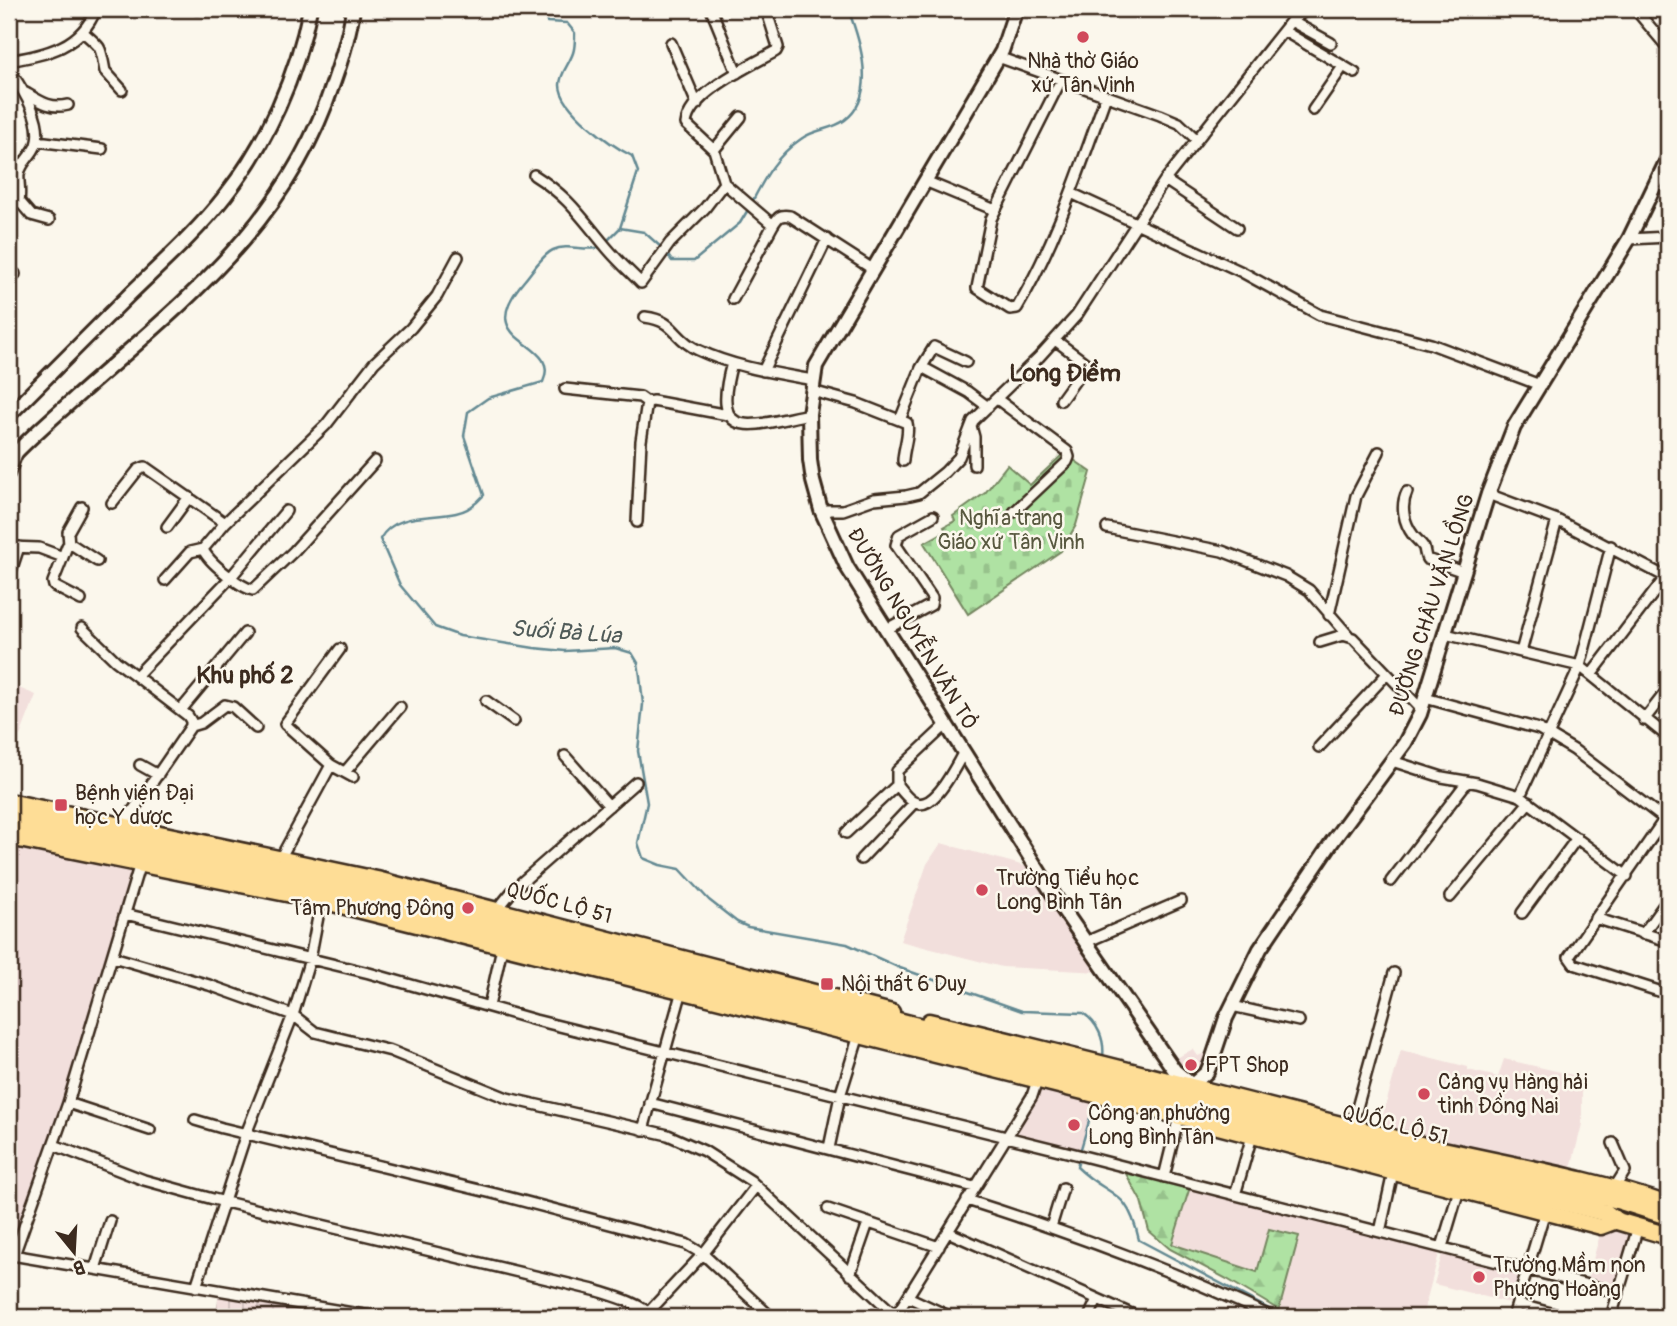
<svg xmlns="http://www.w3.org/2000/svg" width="1677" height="1326" font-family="Pangolin,sans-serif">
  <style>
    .built { fill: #f2dfdc }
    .industrial { fill: url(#industrial-grid) }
    .forest { fill: url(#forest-firs); stroke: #758660; stroke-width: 2 }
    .cemetery { fill: url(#cemetery-stones); stroke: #758660; stroke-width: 2 }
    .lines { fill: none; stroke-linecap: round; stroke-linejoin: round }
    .stream { stroke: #638992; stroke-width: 2.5 }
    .street-casing { stroke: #3b2a1e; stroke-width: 14 }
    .secondary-casing { stroke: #3b2a1e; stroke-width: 18 }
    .primary-casing { stroke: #3b2a1e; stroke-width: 19 }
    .highway-casing { stroke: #3b2a1e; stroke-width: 21 }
    .street { stroke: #fbf7ec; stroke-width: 9 }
    .secondary { stroke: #fbf7ec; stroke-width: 12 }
    .primary { stroke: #fedd96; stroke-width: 14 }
    .highway { stroke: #fedd96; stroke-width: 16 }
    .poi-dot { fill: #d1495b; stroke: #fbf7ec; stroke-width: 2.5 }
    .labels { text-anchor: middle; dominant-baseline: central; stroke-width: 5; stroke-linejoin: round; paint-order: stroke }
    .poi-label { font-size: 21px; fill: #3b2a1e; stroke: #fbf7ec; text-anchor: start }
    .park-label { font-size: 21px; fill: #58583f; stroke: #fbf7ec }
    .street-label { font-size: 21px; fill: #3b2a1e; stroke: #fbf7ec }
    .water-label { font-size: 23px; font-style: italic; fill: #4f5a58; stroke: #fbf7ec }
    .quarter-label { font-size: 24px; font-weight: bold; fill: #3b2a1e; stroke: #fbf7ec }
  </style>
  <defs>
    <pattern id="industrial-grid" width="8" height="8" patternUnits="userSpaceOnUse" patternTransform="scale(1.75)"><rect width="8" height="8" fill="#f2dfdc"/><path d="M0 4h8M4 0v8" fill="none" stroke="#d0c0bc"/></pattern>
    <pattern id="forest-firs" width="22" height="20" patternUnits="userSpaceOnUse" patternTransform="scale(1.75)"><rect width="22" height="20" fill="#afe2a3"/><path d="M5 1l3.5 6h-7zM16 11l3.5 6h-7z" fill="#97c28c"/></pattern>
    <pattern id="cemetery-stones" width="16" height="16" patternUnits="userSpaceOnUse" patternTransform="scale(1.75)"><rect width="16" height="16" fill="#afe2a3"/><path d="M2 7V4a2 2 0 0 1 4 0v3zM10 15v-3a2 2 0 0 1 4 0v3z" fill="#97c28c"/></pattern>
  </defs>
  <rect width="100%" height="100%" fill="#fbf7ec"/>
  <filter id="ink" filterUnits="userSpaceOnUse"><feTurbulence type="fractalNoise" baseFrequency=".0143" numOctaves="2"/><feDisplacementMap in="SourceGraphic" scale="14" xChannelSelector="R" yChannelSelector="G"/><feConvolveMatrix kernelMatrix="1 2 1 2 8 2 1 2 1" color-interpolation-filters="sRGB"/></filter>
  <g filter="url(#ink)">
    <path class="built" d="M9,684L36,695L20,736L9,731Z
      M9,842L136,868L66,1103L13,1252H9Z
      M941,843L1032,868L1101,972L1002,967L900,941L927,864Z
      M1193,1049L1198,1056L1211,1050L1203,1069L1192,1080L1173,1060Z
      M1401,1050L1468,1067V1070L1498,1077L1504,1059L1582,1077V1124L1570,1172L1379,1129Z
      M1038,1085L1095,1099L1080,1153L1009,1136Z
      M1124,1170L1440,1250L1422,1317H1301L1279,1310L1149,1231L1141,1201Z
      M1617,1226L1634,1231L1617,1290L1587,1281L1601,1231Z
      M1443,1251L1524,1271L1514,1304L1434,1284Z"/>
    <path class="industrial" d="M219,1294L359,1317H215Z"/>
    <path class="forest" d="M1124,1170L1190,1187L1172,1244L1257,1272L1269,1229L1299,1236L1279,1310L1227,1279L1170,1249L1149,1231L1141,1201Z"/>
    <path class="cemetery" d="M1064,453L1091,472L1076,525L1061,551L968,614L924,543L946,531L944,527L955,521L953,516L985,493L1007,465L1030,485Z"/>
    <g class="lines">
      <path class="stream" d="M543,9L547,22L567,23L575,33C575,38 575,44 574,49C572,62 560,71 560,85C560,109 612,146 632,156L638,172L620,228
        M752,202C765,177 777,155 801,139C814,129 832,130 845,120C878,95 860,40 848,9
        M662,248L644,232L620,228L601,247C586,252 568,243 553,250C542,255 532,272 524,281C468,347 563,338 543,382L488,398L468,412L464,436L484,495C477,503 467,511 456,513C431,519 395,512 380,539L400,585L435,627L460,636L534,648L565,651L615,648L632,653L638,663L640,676L643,704L638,751L647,803L638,843L643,858L660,865L680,869L709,900L737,922L748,927L847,944L900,968L1022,1011L1083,1013C1098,1023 1105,1040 1103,1057
        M666,253L672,261H694L740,223L749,208
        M1080,1152L1095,1101
        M1079,1159L1077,1167C1110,1199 1127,1186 1139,1240L1284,1317"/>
      <g class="street-casing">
        <path id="street" d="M197,9H198
          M711,9L737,73
          M1635,9L1668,48
          M767,12L778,47L776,51C752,65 689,93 686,124L714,150L724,183L773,225
          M1291,21L1331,43
          M1284,31L1355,73
          M83,32C103,49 100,46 105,71L122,90
          M671,43L697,104
          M998,57L1160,115L1179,123L1196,139
          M9,61C46,54 81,48 96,9
          M9,69C22,89 44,120 36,145C32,156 21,162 19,174C18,181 21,191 19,201L31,215L49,220
          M1061,80L991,219L977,288L1010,309L1017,308C1056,242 1080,168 1106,96
          M26,93C41,102 51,109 68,105
          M1313,110L1342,68
          M37,141L102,149
          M714,150L741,117
          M534,175C569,197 581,217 607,248C617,260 629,271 641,283L670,243L705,208L724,183
          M1165,180L1237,228
          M925,181L995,210
          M1071,193L1242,272L1320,315L1431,344L1540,385
          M1629,239L1668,237
          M9,274H15
          M733,299L773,225C778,217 780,214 790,216L874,270
          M645,317C677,321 672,338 698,350C734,367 774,373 813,380
          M1055,340L1087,364L1061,400
          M732,363C709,445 753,425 809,414
          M922,367L968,392L988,407
          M763,371L827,239
          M565,389L640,397L647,402
          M812,391L856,403L907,423C910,434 903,449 903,461
          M997,399L1067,451L1069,457L1067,462L1014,512
          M900,420L921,368L934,347L966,362
          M971,426L974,437V465
          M9,475L17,454
          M1407,492C1400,506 1404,523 1413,535C1416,539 1422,544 1424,548C1425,552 1425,556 1427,559L1464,572
          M1488,494L1557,520L1666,577
          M112,503L138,470L145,467L225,523
          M821,510H843L874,499L906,496L919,493L945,472L959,457L973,421L1039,357L1077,315L1165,180L1291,21L1307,9
          M637,522L641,441L647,402L653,401L728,415
          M167,527L189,497
          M1107,528L1222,551L1286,576L1309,590L1348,635
          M69,545L68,532L82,507
          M9,547L39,548L63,557L53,582L54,586L81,600
          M203,549C208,562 240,587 253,590L294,551L375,461
          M63,557L67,546L71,544L97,561
          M9,577L19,547
          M165,580L190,552L203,549L225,523L326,425L374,363L411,328L437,296L458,257
          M1329,615L1356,496L1379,452
          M82,628L116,661L136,676
          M885,630L931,605L932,598L896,545L899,535L933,516
          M1445,634L1580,666L1668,737
          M1320,642L1343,635L1353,638L1421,709
          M340,649L285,724L331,765L353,777
          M1521,652L1557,520
          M1591,675L1668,574
          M1425,698L1539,729L1574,750L1667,821
          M486,701L514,721
          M181,710L245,633
          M1644,720L1668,689
          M946,725L897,771V785C901,790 907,798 912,801C933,816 955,766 964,752
          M191,726L201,723L225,705L233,707L256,728
          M1319,747L1387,674
          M565,756L609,806
          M1392,761L1442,777L1477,783L1520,796L1627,876
          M140,765L158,775
          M345,772L400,707
          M1520,796L1580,666L1611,546
          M1668,814L1569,957L1574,964L1668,994
          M121,828L191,726V721L188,716L136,676L231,577L286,511
          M846,833L897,785
          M281,857L331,765
          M861,859L914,803
          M1391,881L1467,782
          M1450,897L1529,802
          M496,911L514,889L636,782
          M1522,913L1577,838
          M125,914L369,973L535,1020L1087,1157L1619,1293
          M1595,918L1668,941
          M1643,934L1668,899
          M1086,942L1181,901
          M113,957L209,985L293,1015L315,1032L391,1051L507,1098L668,1135L704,1151L751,1181L896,1316
          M489,1006L503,943
          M1232,1006L1299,1021
          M68,1103L150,1130
          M650,1103L974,1187
          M195,1120L222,1128L496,1194L686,1244L703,1254L771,1317
          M1352,1126L1394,973
          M643,1130L683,987
          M1613,1143L1625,1171L1615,1187
          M54,1145L144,1180L213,1199L598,1291C617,1297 639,1303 654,1317
          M829,1148L840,1096L860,1032
          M1164,1177L1179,1116
          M1235,1195L1252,1136
          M967,1200C1071,1233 1173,1270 1272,1317
          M828,1209L939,1247
          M1051,1227L1063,1188
          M948,1232L1138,1317
          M1380,1232L1394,1168
          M1442,1247L1459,1190
          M12,1255L376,1317
          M14,1255L68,1103L141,860
          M95,1269L110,1221
          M850,1275L868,1223
          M196,1287L246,1134L293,1015L310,959L321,901
          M908,1297L951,1317
          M1517,1304L1566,1317
          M644,1317L703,1254L756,1186
          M895,1317L1032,1096L1037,1081
          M1089,1317L1097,1299
          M1513,1317L1545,1211
          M1611,1317L1638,1227"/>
      </g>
      <g class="secondary-casing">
        <path id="secondary" d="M1016,9L1002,51L816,366L809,414L810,460L813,481L821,510L847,567L1062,908L1175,1071L1192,1085L1207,1072L1211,1063L1226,1018L1260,949L1332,842L1405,743L1420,714L1488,494L1514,427L1629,239L1668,158
          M9,415C49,375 89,335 129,295C162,263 197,232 225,196C267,143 297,75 310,9
          M9,460C29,438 53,418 75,398C184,301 287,225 334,81C342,58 350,33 353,9"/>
      </g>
      <g class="primary-casing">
        <path id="primary" d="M9,801L377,879L892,1012
          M9,838L321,901L1107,1098L1601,1227L1617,1221
          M929,1021C1092,1059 1254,1103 1417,1143C1501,1163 1587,1176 1668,1204"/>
      </g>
      <g class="highway-casing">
        <path id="highway" d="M9,812L326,877L1375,1141L1608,1197L1668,1216
          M9,827L323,891L1606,1213L1617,1221L1668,1236"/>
      </g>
      <use href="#street" class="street"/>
      <use href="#secondary" class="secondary"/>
      <use href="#primary" class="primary"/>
      <use href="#highway" class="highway"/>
    </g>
  </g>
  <g class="poi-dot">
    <circle cx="1083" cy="37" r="7"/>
    <rect x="54" y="798" width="14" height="14" rx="3.5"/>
    <circle cx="982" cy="890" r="7"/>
    <circle cx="468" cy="908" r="7"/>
    <rect x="820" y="977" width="14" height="14" rx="3.5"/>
    <circle cx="1191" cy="1065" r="7"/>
    <circle cx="1424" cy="1094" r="7"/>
    <circle cx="1074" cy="1125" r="7"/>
    <circle cx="1479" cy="1277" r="7"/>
  </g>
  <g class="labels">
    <g class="poi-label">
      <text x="1083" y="61" text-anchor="middle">Nhà thờ Giáo<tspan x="1083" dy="24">xứ Tân Vinh</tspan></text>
      <text x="75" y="793">Bệnh viện Đại<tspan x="75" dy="24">học Y dược</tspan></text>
      <text x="996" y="878">Trường Tiểu học<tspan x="996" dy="24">Long Bình Tân</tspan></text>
      <text x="454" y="908" text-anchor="end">Tâm Phương Đông</text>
      <text x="841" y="984">Nội thất 6 Duy</text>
      <text x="1205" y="1065">FPT Shop</text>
      <text x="1438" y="1082">Cảng vụ Hàng hải<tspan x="1438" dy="24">tỉnh Đồng Nai</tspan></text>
      <text x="1088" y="1113">Công an phường<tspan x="1088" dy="24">Long Bình Tân</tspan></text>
      <text x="1493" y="1265">Trường Mầm non<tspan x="1493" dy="24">Phượng Hoàng</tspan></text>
    </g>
    <g class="park-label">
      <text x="1011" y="518">Nghĩa trang<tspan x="1011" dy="24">Giáo xứ Tân Vinh</tspan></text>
    </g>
    <g class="street-label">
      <text transform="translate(1432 605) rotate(-72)">ĐƯỜNG CHÂU VĂN LỒNG</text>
      <text transform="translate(912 629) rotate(59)">ĐƯỜNG NGUYỄN VĂN TỎ</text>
      <text transform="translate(559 903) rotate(15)">QUỐC LỘ 51</text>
      <text transform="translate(1395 1125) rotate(14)">QUỐC LỘ 51</text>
    </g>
    <g class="water-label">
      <text transform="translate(566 632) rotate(4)">Suối Bà Lúa</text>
    </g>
    <g class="quarter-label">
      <text x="1065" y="373">Long Điềm</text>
      <text x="245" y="675">Khu phố 2</text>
    </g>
  </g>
  <rect width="1677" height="1326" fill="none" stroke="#fbf7ec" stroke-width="35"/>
  <rect x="18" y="18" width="1642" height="1291" fill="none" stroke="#3b2a1e" stroke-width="2.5" filter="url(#ink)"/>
  <g transform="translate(74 1252) rotate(162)" stroke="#fbf7ec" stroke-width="5" paint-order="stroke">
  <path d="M0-5L12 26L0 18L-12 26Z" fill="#3b2a1e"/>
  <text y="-10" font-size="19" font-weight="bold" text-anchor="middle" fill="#3b2a1e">B</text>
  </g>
</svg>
